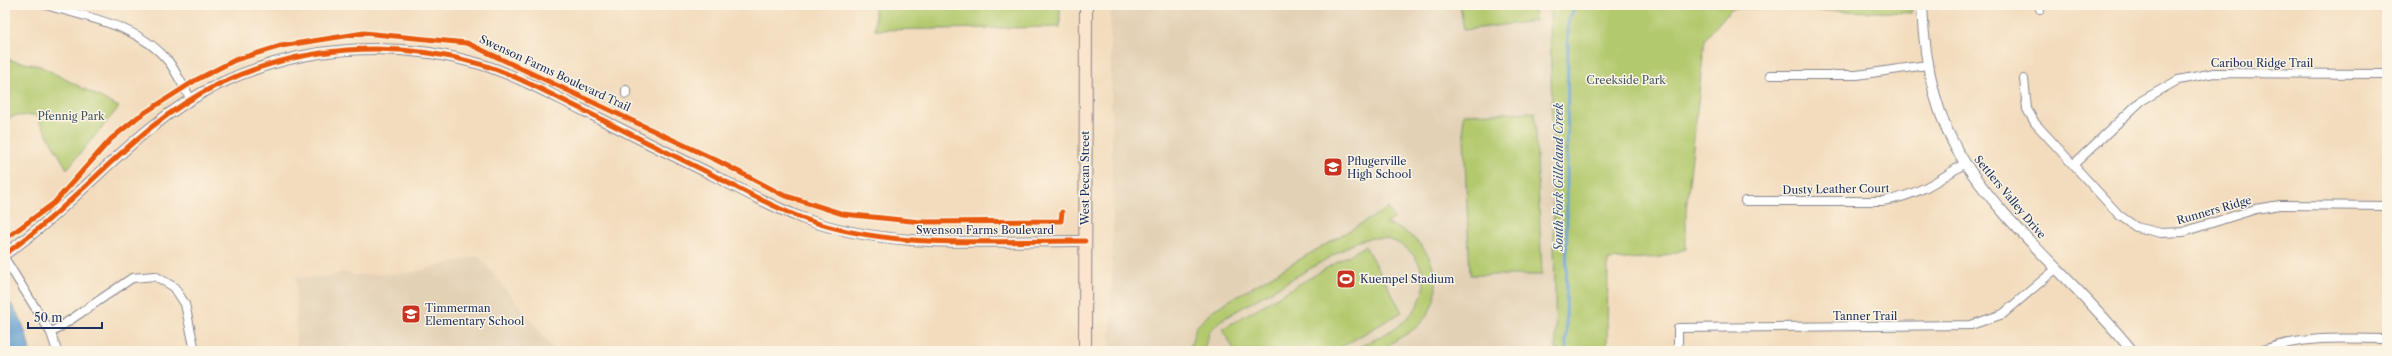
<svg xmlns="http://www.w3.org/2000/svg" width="2392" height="356" font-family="'Libre Caslon Text',serif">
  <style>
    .built { fill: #e3d1b6 }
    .green { fill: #b2c96d; stroke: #667c66 }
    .water { fill: #639fd3; stroke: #3f6798 }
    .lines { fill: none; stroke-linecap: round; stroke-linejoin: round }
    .stream { stroke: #639fd3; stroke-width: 3 }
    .minor-casing { stroke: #87868e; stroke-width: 10 }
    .tertiary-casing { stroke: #87868e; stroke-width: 12 }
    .secondary-casing { stroke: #87868e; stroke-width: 14 }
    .minor { stroke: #fff; stroke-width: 8 }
    .tertiary { stroke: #fff; stroke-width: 10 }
    .secondary { stroke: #fce5cf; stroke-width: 12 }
    .cycleway-casing { stroke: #fcf5e5; stroke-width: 8 }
    .cycleway { stroke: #e8590c; stroke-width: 5 }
    .labels { text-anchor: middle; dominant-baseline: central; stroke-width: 3; stroke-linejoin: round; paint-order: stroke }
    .street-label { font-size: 11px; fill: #1b2f5e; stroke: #fcf5e5 }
    .park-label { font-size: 11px; fill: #415662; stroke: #fcf5e5 }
    .poi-label { font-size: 11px; fill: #1b2f5e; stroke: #fcf5e5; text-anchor: start }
    .water-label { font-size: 12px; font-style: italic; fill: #345687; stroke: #fcf5e5 }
  </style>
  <rect width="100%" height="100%" fill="#fcf5e5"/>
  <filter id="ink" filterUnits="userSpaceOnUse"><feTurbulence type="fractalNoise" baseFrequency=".025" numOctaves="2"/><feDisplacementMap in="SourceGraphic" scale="8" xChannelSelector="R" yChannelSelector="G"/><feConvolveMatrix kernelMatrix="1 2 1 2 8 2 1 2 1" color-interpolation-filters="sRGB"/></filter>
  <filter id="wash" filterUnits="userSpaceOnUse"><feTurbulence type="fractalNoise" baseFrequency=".012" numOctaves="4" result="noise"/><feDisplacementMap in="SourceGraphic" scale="16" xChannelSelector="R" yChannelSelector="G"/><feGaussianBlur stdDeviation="0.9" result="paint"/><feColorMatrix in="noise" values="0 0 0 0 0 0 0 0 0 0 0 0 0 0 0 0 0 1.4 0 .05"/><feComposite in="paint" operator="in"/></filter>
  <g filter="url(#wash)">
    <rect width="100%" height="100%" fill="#f3dcbd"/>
    <path class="built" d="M1110,5H1550L1556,351H1110L1113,224Z
      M479,256L555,351H296V278L331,276L343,272L354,275L409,273Z"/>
    <path class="green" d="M875,5H1060V27L875,30Z
      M1460,5H1533L1535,21L1464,30Z
      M1550,5H1912V13L1732,8L1705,39L1686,210V249L1661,257L1608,260L1607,351H1556Z
      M5,59L40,66L119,107L67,169L36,115L14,116L5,120Z
      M1535,112L1542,275H1470L1463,114Z
      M1388,208L1394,219L1386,224C1430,235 1453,287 1421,323C1414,330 1405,335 1396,340C1390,344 1383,350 1377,351C1370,353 1360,351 1352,351C1372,340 1402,329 1415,309C1443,269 1399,224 1356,242L1221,320L1210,331L1203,351H1189L1196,327L1213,310Z
      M1365,246L1402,312L1334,351H1235L1222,329Z"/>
    <path class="water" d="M5,298C20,311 26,332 30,351H5Z"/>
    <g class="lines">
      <path class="stream" d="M1566,351L1568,19L1577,5"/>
    </g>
  </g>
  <g filter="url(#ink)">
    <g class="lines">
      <g class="minor-casing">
        <path id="minor" d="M46,5C89,18 139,25 169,62C177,73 183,87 191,99
          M2040,9V5
          M1770,75H1857L1927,65
          M2024,79L2027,109L2035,123L2119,215L2136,227L2161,233L2183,232L2256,209L2280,205L2387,206
          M626,90V94
          M2073,165L2141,101L2178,80L2214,73L2387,74
          M1745,201H1882C1915,197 1938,181 1965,163
          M5,259L51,333L57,351
          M51,333L132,278L155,276L174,287L185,304L195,351
          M1678,351V328L1971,325L2003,314L2057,268
          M2261,351C2301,335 2346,339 2387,339"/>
      </g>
      <g class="tertiary-casing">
        <path id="tertiary" d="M1922,5C1924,60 1934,117 1965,163C2011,232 2081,286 2132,351
          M5,254C82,201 133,125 219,84C300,45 393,39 480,64C516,75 550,94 583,110C626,132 668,153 711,174C741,190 771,206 802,218C890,251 993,240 1085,241"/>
      </g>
      <g class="secondary-casing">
        <path id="secondary" d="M1085,351L1086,5"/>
      </g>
      <use href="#minor" class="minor"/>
      <use href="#tertiary" class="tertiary"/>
      <use href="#secondary" class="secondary"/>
      <g class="cycleway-casing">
        <path id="cycleway" d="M5,239L54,203L111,139L138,117L196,80L235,60L281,46L364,33L467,43L718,161L783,195L843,214L921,222L1061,221L1062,212
          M5,254C82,201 133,125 219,84C300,45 393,39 480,64C516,75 550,94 583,110C626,132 668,153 711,174C741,190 771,206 802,218C890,251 993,240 1085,241"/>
      </g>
      <use href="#cycleway" class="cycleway"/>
    </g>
  </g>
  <defs>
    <g id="school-square" transform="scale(1)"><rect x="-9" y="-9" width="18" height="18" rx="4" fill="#c8321e" stroke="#fcf5e5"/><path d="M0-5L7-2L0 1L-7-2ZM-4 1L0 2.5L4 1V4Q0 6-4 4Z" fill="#fff"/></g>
    <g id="stadium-square" transform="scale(1)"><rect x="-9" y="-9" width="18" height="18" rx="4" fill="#c8321e" stroke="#fcf5e5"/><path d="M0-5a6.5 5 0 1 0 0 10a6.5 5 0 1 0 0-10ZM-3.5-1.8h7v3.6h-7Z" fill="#fff"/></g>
  </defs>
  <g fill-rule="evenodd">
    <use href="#school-square" x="1333" y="167"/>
    <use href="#stadium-square" x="1346" y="279"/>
    <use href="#school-square" x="411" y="314"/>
  </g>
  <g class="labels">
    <g class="street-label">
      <text x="2262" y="63">Caribou Ridge Trail</text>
      <text transform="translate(555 73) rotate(25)">Swenson Farms Boulevard Trail</text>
      <text transform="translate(1085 178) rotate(-90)">West Pecan Street</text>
      <text transform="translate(1836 189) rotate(-1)">Dusty Leather Court</text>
      <text transform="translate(2010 197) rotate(50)">Settlers Valley Drive</text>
      <text transform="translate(2214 210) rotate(-16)">Runners Ridge</text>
      <text x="985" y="230">Swenson Farms Boulevard</text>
      <text x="1865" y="316">Tanner Trail</text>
    </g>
    <g class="park-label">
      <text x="1626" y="80">Creekside Park</text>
      <text x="71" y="116">Pfennig Park</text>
    </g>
    <g class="poi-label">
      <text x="1347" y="161">Pflugerville<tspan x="1347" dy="13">High School</tspan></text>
      <text x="1360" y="279">Kuempel Stadium</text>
      <text x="425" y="308">Timmerman<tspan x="425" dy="13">Elementary School</tspan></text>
    </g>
    <g class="water-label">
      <text transform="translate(1558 177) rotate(-90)">South Fork Gilleland Creek</text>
    </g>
  </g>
  <rect width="2392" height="356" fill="none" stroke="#fcf5e5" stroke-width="20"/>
  <path d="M28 322v6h74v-6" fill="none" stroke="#1b2f5e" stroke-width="2"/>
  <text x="34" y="322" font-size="12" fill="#1b2f5e" stroke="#fcf5e5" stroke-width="3" paint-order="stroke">50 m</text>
</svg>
